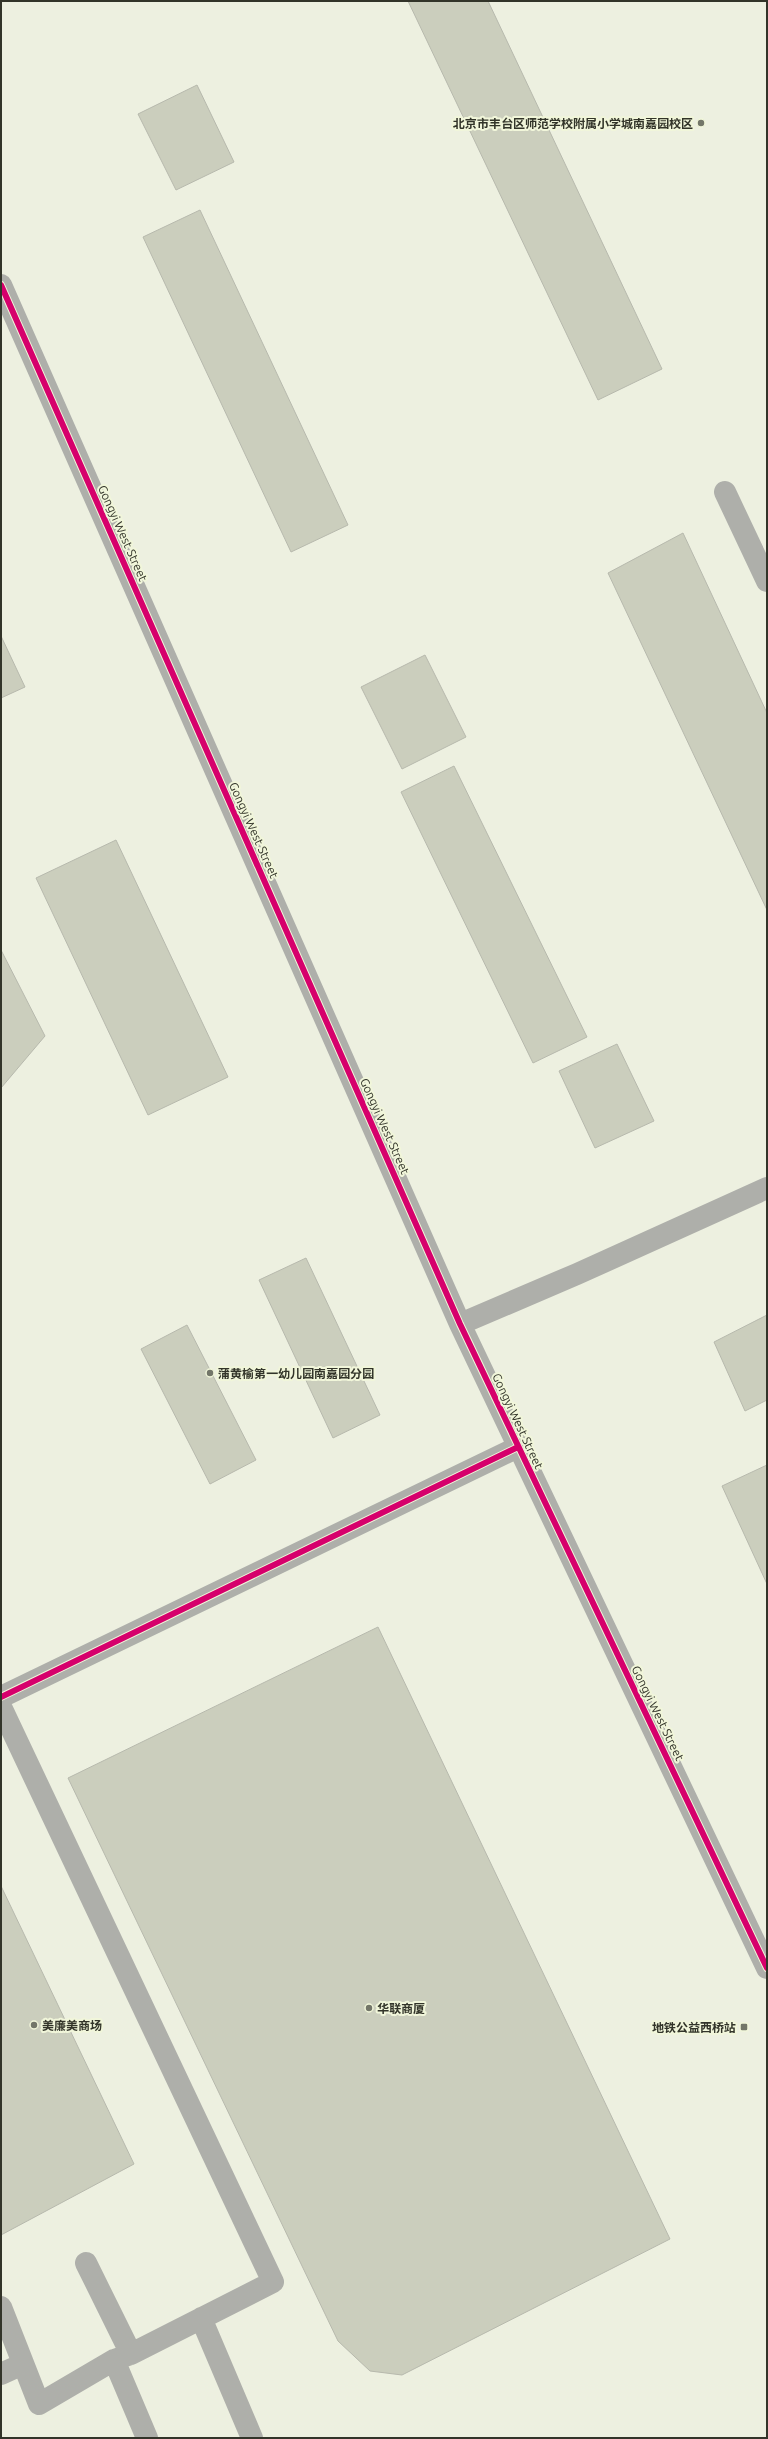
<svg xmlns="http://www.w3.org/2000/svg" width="768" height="2439" font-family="Ubuntu,'Noto Sans SC',sans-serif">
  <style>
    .building { fill: #cbcebd; stroke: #b7b9ad }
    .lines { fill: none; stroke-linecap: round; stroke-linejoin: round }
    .minor { stroke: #aeafaa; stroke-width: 22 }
    .cycleway-casing { stroke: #f1f6da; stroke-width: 8 }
    .cycleway { stroke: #d6006c; stroke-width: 6 }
    .poi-dot { fill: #737669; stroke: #f1f6da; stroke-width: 1.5 }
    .labels { text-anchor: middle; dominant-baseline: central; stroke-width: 4; stroke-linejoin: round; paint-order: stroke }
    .poi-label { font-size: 12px; font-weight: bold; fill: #323429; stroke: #f1f6da; text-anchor: start }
    .street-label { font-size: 12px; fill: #323429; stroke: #f1f6da }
  </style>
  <rect width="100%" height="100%" fill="#edf0e0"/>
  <path class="building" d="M408,1H488L662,369L598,400Z
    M197,85L234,162L176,190L138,114Z
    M200,210L348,525L291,552L143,237Z
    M683,533L767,713V910L608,573Z
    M1,636L25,687L1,698Z
    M425,655L466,737L402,769L361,687Z
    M454,766L587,1037L533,1063L401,792Z
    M116,840L228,1077L148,1115L36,878Z
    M1,950L45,1036L1,1088Z
    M617,1044L654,1121L595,1148L559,1071Z
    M306,1258L380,1415L333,1438L259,1280Z
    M767,1315V1400L745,1411L714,1342Z
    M187,1325L256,1460L210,1484L141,1349Z
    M767,1465V1584L722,1486Z
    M378,1627L670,2239L402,2375L370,2371L338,2341L68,1778Z
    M1,1886L134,2164L1,2235Z"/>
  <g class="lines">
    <path class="minor" d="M1,285L460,1324L767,1968
      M725,492L767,581
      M460,1324L577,1274L767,1188
      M1,1697L518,1447
      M1,1707L273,2282L131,2354L114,2360L39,2404L1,2307
      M86,2263L131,2354
      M201,2318L252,2438
      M114,2360L147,2438
      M1,2374L23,2364"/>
    <g class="cycleway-casing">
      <path id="cycleway" d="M1,285L460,1324L767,1968
        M1,1697L518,1447"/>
    </g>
    <use href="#cycleway" class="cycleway"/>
  </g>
  <g class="poi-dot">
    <circle cx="701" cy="123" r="4"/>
    <circle cx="210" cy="1373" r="4"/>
    <circle cx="369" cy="2008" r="4"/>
    <circle cx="34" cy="2025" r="4"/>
    <rect x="740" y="2023" width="8" height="8" rx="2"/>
  </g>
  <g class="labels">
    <g class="poi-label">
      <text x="693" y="123" text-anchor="end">北京市丰台区师范学校附属小学城南嘉园校区</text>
      <text x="218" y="1373">蒲黄榆第一幼儿园南嘉园分园</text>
      <text x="377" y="2008">华联商厦</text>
      <text x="42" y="2025">美廉美商场</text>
      <text x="736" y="2027" text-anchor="end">地铁公益西桥站</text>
    </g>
    <g class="street-label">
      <text transform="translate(123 533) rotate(66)">Gongyi West Street</text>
      <text transform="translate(254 830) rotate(66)">Gongyi West Street</text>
      <text transform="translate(385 1126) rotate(66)">Gongyi West Street</text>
      <text transform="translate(518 1421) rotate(65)">Gongyi West Street</text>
      <text transform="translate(658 1713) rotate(64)">Gongyi West Street</text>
    </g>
  </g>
  <rect width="768" height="2439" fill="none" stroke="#323429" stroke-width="4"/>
</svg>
